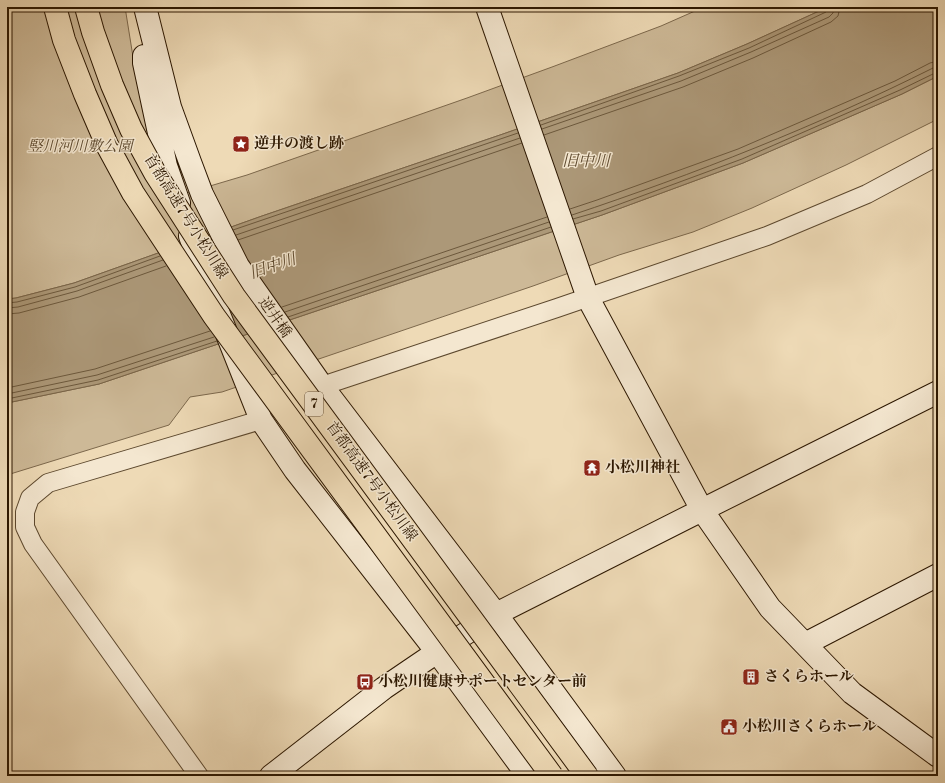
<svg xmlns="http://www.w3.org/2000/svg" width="945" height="783" font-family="'Old Standard TT','Noto Serif JP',serif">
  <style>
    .green { fill: #cdb997; stroke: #7c684c }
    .water { fill: #ac9878; stroke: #796448 }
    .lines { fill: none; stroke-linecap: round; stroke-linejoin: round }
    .shore { stroke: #6c583c; stroke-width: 1 }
    .street-casing { stroke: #5c482e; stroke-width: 20 }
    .secondary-casing { stroke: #2c1700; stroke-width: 24 }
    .street { stroke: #f4e7d0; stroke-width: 18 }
    .secondary { stroke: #f4e7d0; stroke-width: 22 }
    .highway-bridge-casing { stroke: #2c1700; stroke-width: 24; stroke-linecap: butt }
    .highway-bridge { stroke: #eedab6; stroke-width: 22 }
    .labels { text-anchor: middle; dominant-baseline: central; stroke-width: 3; stroke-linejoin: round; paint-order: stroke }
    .shield { fill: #f4e7d0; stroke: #68553e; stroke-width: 1 }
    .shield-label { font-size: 14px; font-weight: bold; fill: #2c1700 }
    .poi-label { font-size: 15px; font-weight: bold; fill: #2c1700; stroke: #f4e7d0; text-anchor: start }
    .park-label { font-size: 15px; font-style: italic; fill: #5c482d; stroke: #f4e7d0 }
    .street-label { font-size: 15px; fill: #2c1700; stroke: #f4e7d0 }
    .water-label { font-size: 16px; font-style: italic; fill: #5f4b30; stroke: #f4e7d0 }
  </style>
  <rect width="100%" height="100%" fill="#eedab6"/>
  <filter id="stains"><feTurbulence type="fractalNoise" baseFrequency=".005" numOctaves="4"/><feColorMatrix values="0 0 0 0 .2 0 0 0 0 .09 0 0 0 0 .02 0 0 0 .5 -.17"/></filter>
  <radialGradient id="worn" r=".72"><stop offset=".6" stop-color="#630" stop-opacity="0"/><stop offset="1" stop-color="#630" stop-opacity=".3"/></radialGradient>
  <path class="green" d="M7,7H125L134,63L173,197L247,175L467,98L552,67L661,26L704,7H828L747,44L678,73L503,134L262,216L74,283L16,298L7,299Z
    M938,76V119L846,165L752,208L693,232L619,255L533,286L222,392L190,397L169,425L7,475V403L99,384L602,215L743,163L902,94Z"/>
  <path class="water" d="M828,7H938V76L902,94L743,163L602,215L99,384L7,403V299L16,298L74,283L262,216L503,134L678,73L747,44Z"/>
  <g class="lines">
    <path class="shore" d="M541,125L679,76L749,48L826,12L829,7
      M542,129L681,81L751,52L829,17L833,13L834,7
      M544,135L683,87L753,58L831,22L838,16L840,7
      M570,209L597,200L738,149L895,81L930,63L938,61
      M572,215C695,174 817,126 933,68L938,67
      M573,219L601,211L742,159L900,90L935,73L938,72
      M233,230L518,133
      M236,235L520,138
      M238,240L522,143
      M7,303L17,302L75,287L160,256
      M282,307L547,217
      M7,308L18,307L77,291L163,260
      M285,312L549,222
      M7,314L19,313L79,297L166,266
      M288,317L551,227
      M7,388L95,369L210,331
      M7,394L97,375L214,337
      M7,399L98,380L217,341"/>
    <g class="street-casing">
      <path id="street" d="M322,386L557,308L767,236L867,194L938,156
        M199,776L33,544L25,527V512L30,498L48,483L261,420"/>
    </g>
    <g class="secondary-casing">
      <path id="secondary" d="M145,7L170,107L190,162L202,194L238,266L322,386L496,614L615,776
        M487,7L588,298L702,510L770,608L852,693L938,756
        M144,56V63L166,166L179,203
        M190,236L207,284L261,420L295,470L437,652L528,776
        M805,644L938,575
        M271,776L384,688L437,652L496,614L702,510L938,392"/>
    </g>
    <use href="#street" class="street"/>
    <use href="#secondary" class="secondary"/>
    <g class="highway-bridge-casing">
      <path id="highway-bridge" d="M55,7L64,40L85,94L107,145L133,193L214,316L552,776
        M86,7L93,32L112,85L131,129L155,173L234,296L587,776"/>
    </g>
    <use href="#highway-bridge" class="highway-bridge"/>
  </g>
  <defs>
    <g id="sight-square" transform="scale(0.9)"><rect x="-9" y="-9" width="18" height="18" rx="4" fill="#8f2418" stroke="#f4e7d0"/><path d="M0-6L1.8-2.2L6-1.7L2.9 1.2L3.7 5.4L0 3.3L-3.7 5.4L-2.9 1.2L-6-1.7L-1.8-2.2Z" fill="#fff"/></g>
    <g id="temple-square" transform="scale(0.9)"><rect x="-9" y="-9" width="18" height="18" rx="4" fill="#8f2418" stroke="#f4e7d0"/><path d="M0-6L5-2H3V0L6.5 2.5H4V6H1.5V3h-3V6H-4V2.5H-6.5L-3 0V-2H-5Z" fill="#fff"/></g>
    <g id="building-square" transform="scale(0.9)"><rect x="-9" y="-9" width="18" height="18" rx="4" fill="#8f2418" stroke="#f4e7d0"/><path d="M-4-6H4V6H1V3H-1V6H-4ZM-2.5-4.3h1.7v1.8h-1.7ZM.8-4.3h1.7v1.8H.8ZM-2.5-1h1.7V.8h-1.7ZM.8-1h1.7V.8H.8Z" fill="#fff"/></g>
    <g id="bus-square" transform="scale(0.9)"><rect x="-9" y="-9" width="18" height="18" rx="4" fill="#8f2418" stroke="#f4e7d0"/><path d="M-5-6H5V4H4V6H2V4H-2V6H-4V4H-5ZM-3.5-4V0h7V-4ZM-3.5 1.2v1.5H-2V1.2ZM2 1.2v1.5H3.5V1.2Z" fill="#fff"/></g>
    <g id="civic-square" transform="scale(0.9)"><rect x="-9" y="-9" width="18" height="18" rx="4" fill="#8f2418" stroke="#f4e7d0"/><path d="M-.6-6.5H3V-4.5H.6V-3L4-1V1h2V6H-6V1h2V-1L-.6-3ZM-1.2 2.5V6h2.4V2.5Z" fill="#fff"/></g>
  </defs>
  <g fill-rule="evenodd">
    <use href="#sight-square" x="241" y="144"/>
    <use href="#temple-square" x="592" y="468"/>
    <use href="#building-square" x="751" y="677"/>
    <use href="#bus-square" x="365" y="682"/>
    <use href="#civic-square" x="729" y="727"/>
  </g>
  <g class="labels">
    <rect class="shield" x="305" y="392" width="18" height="24" rx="3"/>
    <g class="shield-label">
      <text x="314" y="404">7</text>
    </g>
    <g class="poi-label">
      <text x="254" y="144">逆井の渡し跡</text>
      <text x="605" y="468">小松川神社</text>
      <text x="764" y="677">さくらホール</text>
      <text x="378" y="682">小松川健康サポートセンター前</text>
      <text x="742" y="727">小松川さくらホール</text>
    </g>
    <g class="park-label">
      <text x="80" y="147">竪川河川敷公園</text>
    </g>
    <g class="street-label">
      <text transform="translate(185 217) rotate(58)">首都高速7号小松川線</text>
      <text transform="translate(274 318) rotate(55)">逆井橋</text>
      <text transform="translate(371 482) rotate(54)">首都高速7号小松川線</text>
    </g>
    <g class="water-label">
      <text x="586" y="162">旧中川</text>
      <text transform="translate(273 267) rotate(-19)">旧中川</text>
    </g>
  </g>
  <rect width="945" height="783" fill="none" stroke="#eedab6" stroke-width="24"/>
  <rect x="8" y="8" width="929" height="767" fill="none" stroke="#2c1700" stroke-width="2"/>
  <rect x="12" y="12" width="921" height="759" fill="none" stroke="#2c1700"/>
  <rect width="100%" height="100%" filter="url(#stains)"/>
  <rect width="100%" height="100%" fill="url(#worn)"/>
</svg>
